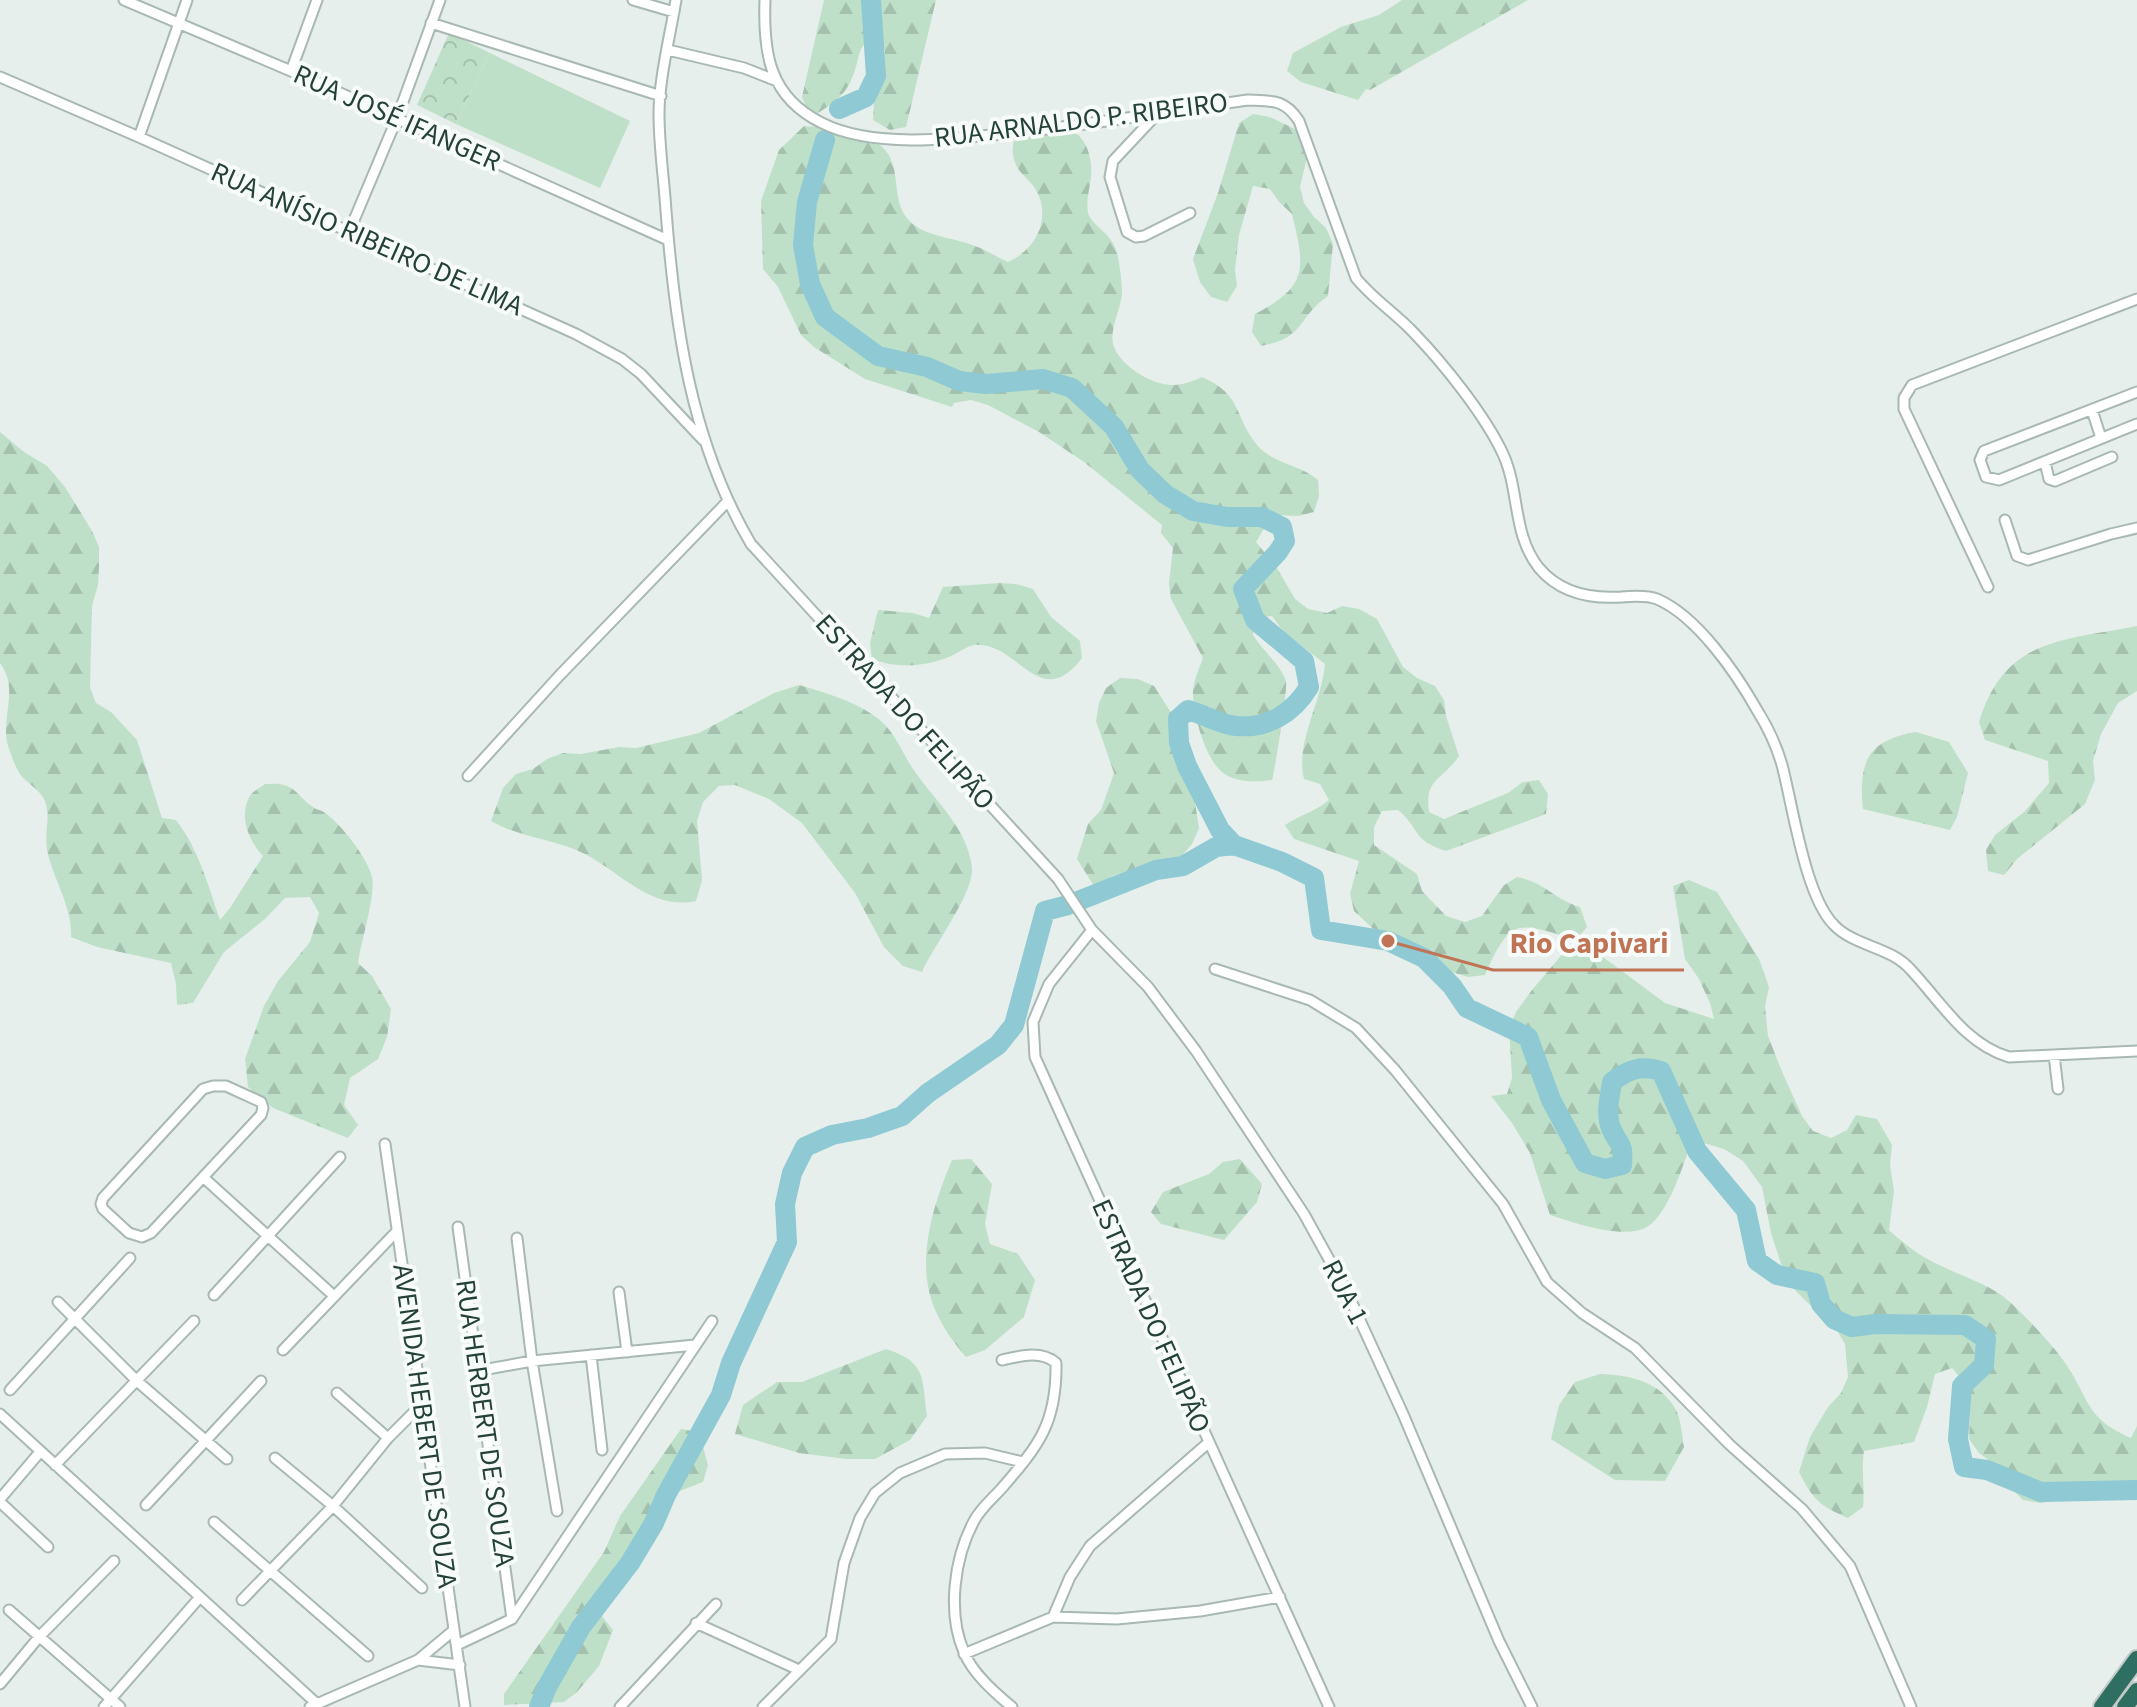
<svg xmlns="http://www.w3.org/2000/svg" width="2137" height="1707" font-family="'Source Sans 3',sans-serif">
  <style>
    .forest { fill: url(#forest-firs) }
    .park { fill: url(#park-crowns) }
    .pitch { fill: #bfe0c8 }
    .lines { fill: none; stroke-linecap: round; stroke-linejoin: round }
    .river { stroke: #8ec9d4; stroke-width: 20 }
    .street-casing { stroke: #a8b8b2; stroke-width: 13 }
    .highway-casing { stroke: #c2cac8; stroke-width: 20 }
    .street { stroke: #fff; stroke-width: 9 }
    .highway { stroke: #2f6f62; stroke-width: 16 }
    .labels { text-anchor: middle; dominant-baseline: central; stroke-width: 8; stroke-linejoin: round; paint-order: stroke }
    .street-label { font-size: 28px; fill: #24423a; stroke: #f7fbf9 }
    .leader { fill: none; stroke: #c07456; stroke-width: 3 }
    .callout-dot { fill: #c07456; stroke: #f7fbf9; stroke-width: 3 }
    .callout-label { font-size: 30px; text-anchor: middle; font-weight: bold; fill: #c07456; stroke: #f7fbf9; stroke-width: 8; stroke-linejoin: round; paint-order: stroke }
  </style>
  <defs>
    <pattern id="forest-firs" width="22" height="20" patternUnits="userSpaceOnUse" patternTransform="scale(2)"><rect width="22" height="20" fill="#bfe0c8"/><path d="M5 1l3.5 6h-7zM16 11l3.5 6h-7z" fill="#a4c1ad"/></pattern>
    <pattern id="park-crowns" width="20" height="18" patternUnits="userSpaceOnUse" patternTransform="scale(2)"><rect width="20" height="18" fill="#bfe0c8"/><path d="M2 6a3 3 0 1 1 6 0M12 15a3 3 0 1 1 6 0" fill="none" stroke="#a4c1ad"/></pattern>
  </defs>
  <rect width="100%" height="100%" fill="#e6efeb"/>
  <path class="forest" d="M824,0H936L906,127L890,130L873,120L875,85L885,52L880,31C853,50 863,52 852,78C844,98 828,107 811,117L802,97Z
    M1402,0H1528L1370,90L1366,89L1358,100L1301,82L1287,71L1293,53L1341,27L1379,15Z
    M1253,114L1270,117L1303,133L1308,153L1300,187L1304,203L1314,217L1326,228L1333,244L1328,296C1297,317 1306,338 1261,346L1252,332L1255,314C1309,286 1305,268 1292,214L1280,203L1270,189L1253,186L1239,235L1235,270L1237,286L1227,302L1211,297L1200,282L1193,259L1218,193L1239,123Z
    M1025,117C1056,118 1089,129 1091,165C1093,181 1085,197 1088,213C1092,227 1114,233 1118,257C1120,268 1122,282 1122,293C1121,310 1108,331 1114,347C1122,367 1152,385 1173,385C1184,385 1193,381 1202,377C1243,395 1233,415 1257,445C1273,464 1299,464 1318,480L1319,496L1314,512L1298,516L1278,515L1265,527L1256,542L1277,568L1295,599L1308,609L1327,613L1342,606L1359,609L1377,619L1403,667L1417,678L1435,686L1444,700L1446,716L1459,756C1443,780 1424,778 1429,812L1444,819L1508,793L1523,782L1539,780L1548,794L1546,814L1446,851C1411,840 1421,829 1398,810L1382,811L1374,827V845L1417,874L1422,891L1446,916L1465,922L1482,916L1503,886L1517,877C1544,882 1554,899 1580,907L1587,927L1576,940C1517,922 1511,916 1485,975L1468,977L1409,959L1394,948L1354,911L1350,894L1359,861L1294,839L1285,825C1300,815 1315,812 1329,800L1320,784L1304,779C1295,743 1322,701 1325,664L1283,631L1272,616L1256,618L1253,635C1262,650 1280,664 1286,681C1288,686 1275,771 1272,780C1256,782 1235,783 1222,772C1205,758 1194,716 1193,695C1192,684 1199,669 1203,658L1171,599L1169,583L1173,548L1161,533L1162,525L1084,462L1039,432L988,405L971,400L954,403L952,407L865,379L814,347L801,335L778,287L763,269L761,201L779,150L804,126C834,128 884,130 893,165C898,182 895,204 907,218C921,237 954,237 975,246C986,250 997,257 1008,262C1036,250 1052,218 1036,190C1031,181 1020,174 1016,165C1008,148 1016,131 1025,117Z
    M0,432L24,452L47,466L65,487L92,531L99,547V567L98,585L92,606L90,688L96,703L111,712L137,740L162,818L176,820C199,850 208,885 220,920L230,908L263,856C249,841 238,816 250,796C253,791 261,787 265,784C271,784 278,783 284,785C298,789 302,801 313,807C316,810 321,810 324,812C340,823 368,858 372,877C376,895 361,941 358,963L372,976L391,1009L387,1037L378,1059L350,1078L344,1105L358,1125L348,1138L273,1108L248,1087L245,1059L264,1006L278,981L310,942L319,913L310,897L285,898L265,919L224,952L193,1003L177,1005L176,984L171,963L97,947L71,937C73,908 53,879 47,850C44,833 51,817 45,801C40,789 27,784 20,774C15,767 11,754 8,746C0,717 20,690 0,663Z
    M999,583L1016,584L1033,589L1051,617L1080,641L1082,658C1039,714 1019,641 974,645C967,646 958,653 951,656C926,667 897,669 872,659L870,643L878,610L913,613L929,618L943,587Z
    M2137,626V691L2118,703L2101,734L2093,761L2095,780L2085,804L2017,859L2004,875L1988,871L1986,850L1995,835L2024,812L2049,783L2048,761L1985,740L1979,722C2005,637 2063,641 2137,626Z
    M1120,678L1138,679L1154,686L1172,714L1184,765L1192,783L1199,828L1192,844L1180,858L1166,870H1130L1112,876L1099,894L1077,859L1088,824L1101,810L1114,773L1096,721L1099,703L1106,688Z
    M799,685C826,693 862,703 883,723C896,735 903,754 913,769C934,800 968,828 972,868C974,893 933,947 922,972L903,966L884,947L855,893L802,823L769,799L735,785L719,786L703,802L697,821L702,880L696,901C652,911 620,872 585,854C555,839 520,838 491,821L503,788L516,774L533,769L547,759L563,753L581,754L619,747L636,748L699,733L774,693Z
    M1916,732L1949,742L1968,773L1957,817L1950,830L1863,809C1858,762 1868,740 1916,732Z
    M1689,880L1717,892L1759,959L1769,987L1765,1006L1768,1036L1783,1074L1802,1116L1813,1131L1831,1138L1847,1130L1856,1115L1877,1119L1892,1145L1890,1165L1894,1191L1889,1230C1904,1244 1920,1256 1939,1265C1963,1277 1990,1284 2010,1302C2027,1318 2056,1348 2068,1367C2091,1404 2087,1418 2131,1438L2137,1426V1490L2040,1503L2023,1500L2009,1486L1999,1468L1979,1453L1969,1439L1970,1414L1962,1380L1952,1368L1935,1374L1927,1407L1914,1442L1864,1451C1861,1470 1865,1488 1863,1507L1848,1518C1819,1505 1814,1501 1799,1472L1810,1437L1828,1407L1841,1393L1848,1377L1845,1344L1829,1317L1810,1305L1787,1282L1771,1233L1762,1187L1743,1161L1724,1149L1704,1143L1689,1149C1681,1171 1666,1220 1643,1229C1617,1238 1575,1223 1550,1215L1530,1153L1512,1123L1491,1096L1507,1094L1512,1078L1509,1028L1516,1012L1532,990L1564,952L1581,948L1603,957L1665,1003L1714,1019L1710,1003L1699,979L1685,959L1673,886Z
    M971,1159L992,1184L985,1224L990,1244L1018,1254L1035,1280L1024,1317L985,1350L966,1357C956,1345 945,1331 938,1316C913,1268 932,1207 952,1160Z
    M1240,1159L1262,1184L1257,1202L1224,1240L1161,1224L1151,1212L1163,1192L1209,1174L1223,1162Z
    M886,1349C927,1362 922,1378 927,1416L910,1440L875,1459H846L799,1453L735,1434L743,1405L777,1382H802Z
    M1600,1374C1630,1375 1660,1381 1676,1410C1681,1420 1682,1436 1684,1447L1665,1481L1615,1480L1551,1439L1559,1405L1575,1382Z
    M681,1429L699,1432L708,1465L703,1482L672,1494L653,1521L646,1538L620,1562L601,1615L613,1630L599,1666L577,1692L564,1702L504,1705V1694L604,1552L620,1516Z"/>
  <path class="park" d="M449,33L490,53L456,124L417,105Z"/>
  <path class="pitch" d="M490,53L630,121L600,188L456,124Z"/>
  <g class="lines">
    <path class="river" d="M839,109L866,97L876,76L871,0
      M825,140L807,202L803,245L810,284L825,317L878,356L927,367L959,381L986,384L1043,379L1072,388L1114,427L1140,470L1165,494L1193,511L1227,517H1262L1282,527L1285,541L1278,552L1243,589L1255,620L1304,661L1309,687C1293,713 1268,729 1236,726C1221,725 1203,714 1188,710L1178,719L1179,743L1187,766L1220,830L1234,845L1282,862L1314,878L1321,930L1388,941L1424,958L1452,986L1467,1008L1528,1037L1551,1100L1585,1163L1605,1169L1622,1165C1624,1141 1619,1147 1611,1128C1605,1113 1610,1097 1612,1082C1629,1069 1641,1065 1661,1071L1697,1151L1746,1210L1757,1261L1777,1275L1815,1283L1821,1304L1834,1319L1852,1327L1875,1324L1965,1325L1986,1339L1984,1365L1962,1386L1958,1439L1964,1467L1987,1470L2041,1492L2137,1490
      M539,1707L547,1687L581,1627L630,1563L654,1523L666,1495L721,1395L731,1363L787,1242L785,1204L792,1173L805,1147L832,1135L868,1128L902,1116L928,1093L998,1045L1014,1025L1045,911L1068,905L1156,870L1183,866L1216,847L1234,845"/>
    <g class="street-casing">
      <path id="street" d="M124,0L291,71L668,240
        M633,0L674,12
        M676,0C670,36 659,79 659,114C659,147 664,179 666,211C675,326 691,443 751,544L1058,879L1092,930L1148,987L1196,1051L1304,1214L1346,1290L1403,1414L1499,1641L1532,1707
        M765,0C763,53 769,97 822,123C875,150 962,138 1020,132C1096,124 1172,111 1248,100C1272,101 1285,99 1299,121L1356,278C1373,299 1395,313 1413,332C1443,363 1485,415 1503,454C1520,491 1512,534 1539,568C1560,593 1590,599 1621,597C1632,596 1647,595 1657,599C1697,616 1736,673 1757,710C1767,726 1777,747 1782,765C1793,807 1805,896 1834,925C1855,947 1890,946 1911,970C1941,1002 1965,1044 2009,1057L2137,1051
        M431,23L661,96
        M668,50L744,68L777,81
        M291,71L317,0
        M0,77L139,137L576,334L622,359L641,374L703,440
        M1158,113L1113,161L1110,177L1127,232L1136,237L1144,236L1190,213
        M139,137L187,0
        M349,232L397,118L440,0
        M2137,392L1984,451L1980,460L1986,477L1999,480L2137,424
        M2092,410L2101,438
        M2045,462L2049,479L2055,481L2112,457
        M2005,520L2017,556L2028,560L2111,534L2137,528
        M1988,587L1904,409V398L1912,385L2137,299
        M468,776L559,676L728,501
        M1092,930L1049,984L1033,1022L1035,1057L1329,1707
        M1215,969L1310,1000L1356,1028L1395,1070L1503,1204L1547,1282L1582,1313L1635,1348L1730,1445L1802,1509L1850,1566L1911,1707
        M2054,1055L2058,1089
        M213,1086H226L261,1102L263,1108L261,1115L151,1233L142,1237L129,1233L103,1209L101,1204L103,1198L203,1089Z
        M385,1144L465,1707
        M203,1177L334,1296
        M458,1227L512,1619
        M517,1238L532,1361L557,1511
        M619,1292L627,1352
        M214,1295L340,1157
        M58,1302L137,1381L227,1459
        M283,1350L397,1231
        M591,1355L602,1450
        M1002,1360C1020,1356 1041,1350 1056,1363C1057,1423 1039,1445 1002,1488C993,1498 980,1509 974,1521C954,1558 947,1613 964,1652C972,1673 995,1693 1012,1707
        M477,1371L532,1361L695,1345
        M10,1390L130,1258
        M337,1393L388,1438
        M0,1414L316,1703
        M275,1458L333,1506L422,1588
        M55,1465L194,1321
        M0,1499L40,1452
        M0,1502L48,1547
        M146,1505L261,1381
        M214,1522L368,1656
        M242,1600L333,1506L388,1438L422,1404
        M9,1610L120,1707
        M1053,1617L1070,1577L1090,1546L1208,1443
        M696,1623L799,1670
        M457,1645L512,1619L712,1321
        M964,1654L1053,1617L1117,1619L1200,1611L1280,1597
        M418,1660L460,1665
        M0,1684L39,1637L114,1561
        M104,1707L200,1597
        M310,1707L418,1660L454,1630
        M620,1707L716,1604
        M763,1707L831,1639L844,1563L860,1518L875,1493L900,1473L945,1454L985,1453L1023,1462"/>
    </g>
    <g class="highway-casing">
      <path id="highway" d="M2102,1707L2137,1659
        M2125,1707L2137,1691"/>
    </g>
    <use href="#street" class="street"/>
    <use href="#highway" class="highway"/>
  </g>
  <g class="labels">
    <g class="street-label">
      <text transform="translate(397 118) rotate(24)">RUA JOSÉ IFANGER</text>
      <text transform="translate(1081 120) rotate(-7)">RUA ARNALDO P. RIBEIRO</text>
      <text transform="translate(367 239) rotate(24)">RUA ANÍSIO RIBEIRO DE LIMA</text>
      <text transform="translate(905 712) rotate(48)">ESTRADA DO FELIPÃO</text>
      <text transform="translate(1345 1292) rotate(63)">RUA 1</text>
      <text transform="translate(1151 1316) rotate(66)">ESTRADA DO FELIPÃO</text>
      <text transform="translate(485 1423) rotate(82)">RUA HERBERT DE SOUZA</text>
      <text transform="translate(425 1426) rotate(82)">AVENIDA HEBERT DE SOUZA</text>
    </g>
  </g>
  <path class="leader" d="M1388 941L1493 970H1684"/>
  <circle class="callout-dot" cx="1388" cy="941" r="8"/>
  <g class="callout-label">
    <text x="1589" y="953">Rio Capivari</text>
  </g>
</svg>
